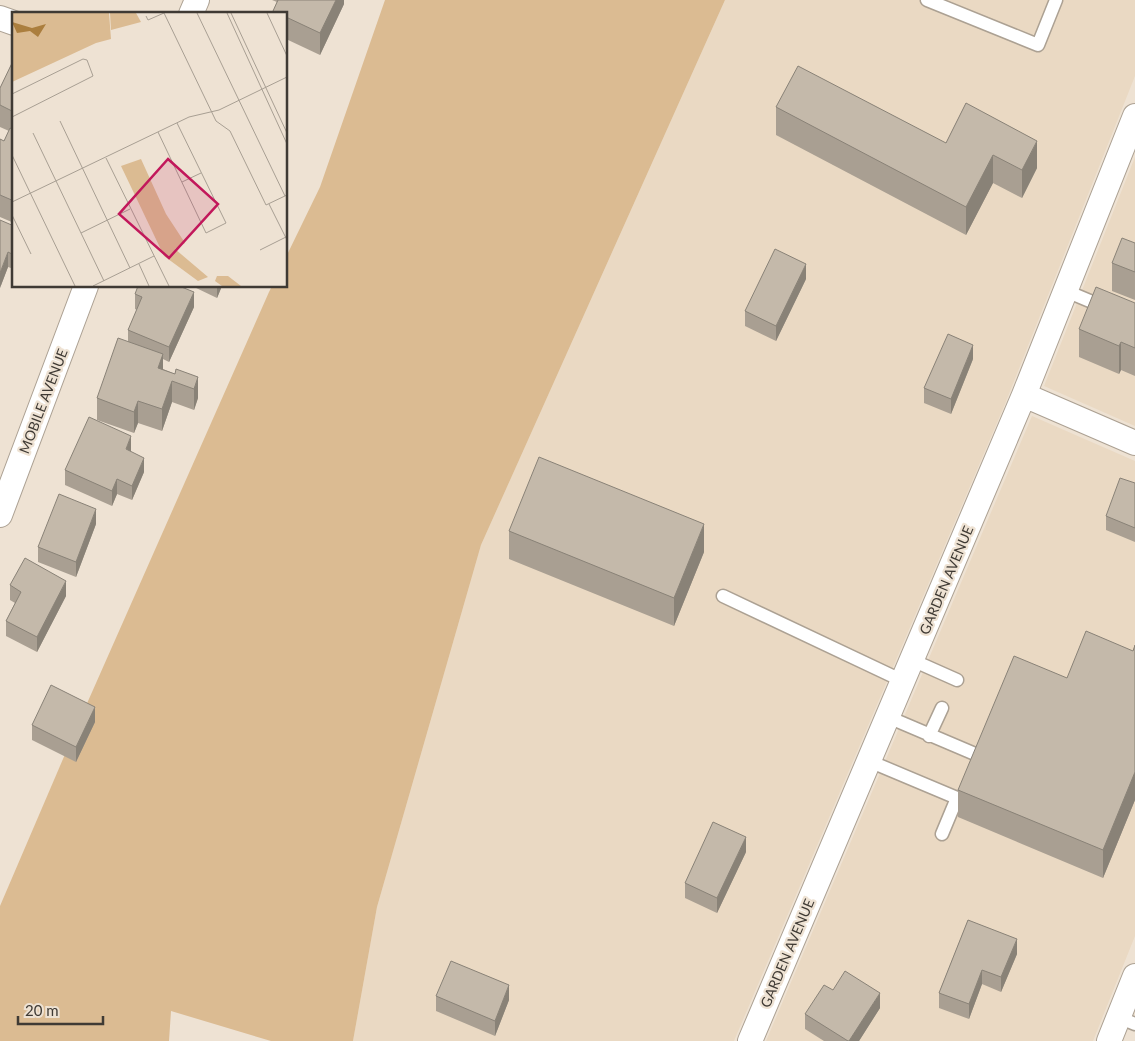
<svg xmlns="http://www.w3.org/2000/svg" width="1135" height="1041" font-family="Lato,sans-serif">
  <style>
    .built { fill: #ead9c3 }
    .green { fill: #dbbb92 }
    .lines { fill: none; stroke-linecap: round; stroke-linejoin: round }
    .service-casing { stroke: #aca193; stroke-width: 15 }
    .minor-casing { stroke: #aca193; stroke-width: 26 }
    .service { stroke: #fff; stroke-width: 12 }
    .minor { stroke: #fff; stroke-width: 24 }
    .wall { fill: #a99f92 }
    .shaded-wall { fill: #898277 }
    .building { fill: #c4b9aa; stroke: #898277 }
    .labels { text-anchor: middle; dominant-baseline: central; stroke-width: 4.5; stroke-linejoin: round; paint-order: stroke }
    .street-label { font-size: 14px; fill: #3f3a34; stroke: #eee2d3 }
    .inset-road { fill: none; stroke: #a89f93; stroke-width: 1 }
    .view { fill: #c2185b; fill-opacity: 0.15; stroke: #c2185b; stroke-width: 2.5 }
    .inset-edge { fill: none; stroke: #3f3a34; stroke-width: 2.5 }
  </style>
  <rect width="100%" height="100%" fill="#eee2d3"/>
  <path class="built" d="M725,0H1135V76L1005,404L734,1041H353L377,907L481,545Z
    M1135,157V426L1044,386Z
    M1032,416L1135,461V936L1093,1041H766Z"/>
  <path class="green" d="M385,0H725L481,545L377,907L353,1041H271L171,1011L169,1041H0V906L81,717L269,292L272,286H286V257L320,187Z"/>
  <g class="lines">
    <g class="service-casing">
      <path id="service" d="M927,0L1038,45L1056,0
        M1066,291L1135,320
        M723,596L903,681
        M912,660L957,680
        M888,717L975,754
        M929,736L942,708
        M869,761L957,798L942,834
        M1118,1017L1135,1024"/>
    </g>
    <g class="minor-casing">
      <path id="minor" d="M191,14L197,0
        M0,18L14,23
        M1024,395L1135,443
        M0,515L86,286
        M750,1041L1024,395L1135,116
        M1109,1041L1135,976"/>
    </g>
    <use href="#service" class="service"/>
    <use href="#minor" class="minor"/>
  </g>
  <path class="wall" d="M272,0H344V4L320,55L286,39V14H273V11L277,2Z
    M14,59V223L0,217V139L4,141L9,131L0,127V88Z
    M966,103L1037,168L1022,198L993,183L966,235L776,135V107L946,143Z
    M14,226V269L8,267L0,288Z
    M1135,243V300L1112,291V263Z
    M806,279L776,341L745,326V311Z
    M192,286H222L217,298Z
    M135,294L194,307L169,362L163,359V369L175,374L198,377V398L194,410L172,402L162,431L138,423L134,433L97,420V398L128,342V330L137,310L135,309Z
    M1135,303V376L1121,370L1119,374L1079,357V329Z
    M973,359L951,414L924,403V388Z
    M131,452L144,472L132,500L117,494L112,506L65,485V470Z
    M1135,483V542L1106,530V516Z
    M96,524L76,577L38,562V547Z
    M509,531L704,552L674,626L509,559Z
    M10,585L66,596L37,652L6,636V621L15,603L10,600Z
    M1135,645V800L1103,878L958,817V790L1067,678L1133,651Z
    M95,722L76,762L32,740V725Z
    M746,852L717,913L685,898V883Z
    M968,920L1017,954L1001,992L982,984L969,1019L939,1008V993Z
    M833,990L880,1008L859,1041H824L805,1029V1014Z
    M436,996L509,1000L495,1036L436,1011Z"/>
  <path class="shaded-wall" d="M336,0H344V4L320,55V33Z
    M1037,141V168L1022,198V170Z
    M993,155V183L966,235V207Z
    M8,252V267L0,288V273Z
    M806,264V279L776,341V326Z
    M217,286H222L217,298Z
    M194,292V307L169,362V347Z
    M1121,342V370L1119,374V346Z
    M973,345V359L951,414V399Z
    M163,354V375L158,368Z
    M198,377V398L194,410V389Z
    M172,381V402L162,431V409Z
    M138,401V423L134,433V412Z
    M131,436V451L126,464V449Z
    M144,458V472L132,500V486Z
    M117,479V494L112,506V491Z
    M96,509V524L76,577V562Z
    M704,524V552L674,626V598Z
    M66,581V596L37,652V637Z
    M95,707V722L76,762V747Z
    M1135,772V800L1103,878V850Z
    M746,837V852L717,913V898Z
    M1017,939V954L1001,992V977Z
    M982,970V984L969,1019V1004Z
    M509,985V1000L495,1036V1021Z
    M880,993V1008L859,1041H849Z"/>
  <path class="building" d="M278,0H336L320,33L286,17V14H279L273,11Z
    M14,59V112L0,105V88Z
    M798,66L946,143L966,103L1037,141L1022,170L993,155L966,207L776,107Z
    M10,128L14,130V201L0,195V139L4,141Z
    M0,220L14,226V255L8,252L0,273Z
    M1122,238L1135,243V272L1112,263Z
    M775,249L806,264L776,326L745,311Z
    M138,286H179L194,292L169,347L128,330L142,297L135,294Z
    M1096,287L1135,303V348L1121,342L1119,346L1079,329Z
    M948,334L973,345L951,399L924,388Z
    M118,338L163,354L158,368L175,374L176,369L198,377L194,389L172,381L162,409L138,401L134,412L97,398Z
    M89,417L131,436L126,449L144,458L132,486L117,479L112,491L65,470Z
    M539,457L704,524L674,598L509,531Z
    M1120,478L1135,483V528L1106,516Z
    M59,494L96,509L76,562L38,547Z
    M25,558L66,581L37,637L6,621L21,592L10,585Z
    M1086,631L1133,651L1135,645V772L1103,850L958,790L1014,656L1067,678Z
    M51,685L95,707L76,747L32,725Z
    M713,822L746,837L717,898L685,883Z
    M968,920L1017,939L1001,977L982,970L969,1004L939,993Z
    M451,961L509,985L495,1021L436,996Z
    M845,971L880,993L849,1041H848L805,1014L824,985L833,990Z"/>
  <g class="labels">
    <g class="street-label">
      <text transform="translate(43 401) rotate(-69)">MOBILE AVENUE</text>
      <text transform="translate(946 580) rotate(-67)">GARDEN AVENUE</text>
      <text transform="translate(787 953) rotate(-67)">GARDEN AVENUE</text>
    </g>
  </g>
  <g transform="translate(12 12)">
    <rect width="275" height="275" fill="#eee2d3"/>
    <path d="M0,1H97L99,27L84,31L0,70ZM98,1H124L129,10L99,18ZM129,147L154,202L173,231L163,237L196,265L186,269L152,244L109,154ZM205,264H216L229,274H210L203,269Z" fill="#dbbb92"/>
    <path d="M0,10L20,16L34,12L26,25L18,19L5,21Z" fill="#ab7e3e"/>
    <path class="inset-road" d="M152,1L204,109L218,119L254,193L275,183M185,1L273,184M215,1L275,132M219,1L275,121M255,1L275,44M134,4L136,8L152,1M0,82L71,47L75,48L81,64L0,105M48,109L118,256M146,120L194,221L214,211L165,111M21,121L92,269M0,143L63,274M94,146L157,274M170,170L189,161M0,190L177,105L207,98L275,65M257,192L275,228M0,203L19,242M69,221L118,197M248,238L274,225M127,252L137,274M81,274L142,244"/>
    <path class="view" d="M156,147L206,192L157,246L107,202Z"/>
    <rect width="275" height="275" class="inset-edge"/>
  </g>
  <path d="M18 1016v8h85v-8" fill="none" stroke="#3f3a34" stroke-width="2.5"/>
  <text x="25" y="1016" font-size="15" fill="#3f3a34" stroke="#eee2d3" stroke-width="4" paint-order="stroke">20 m</text>
</svg>
